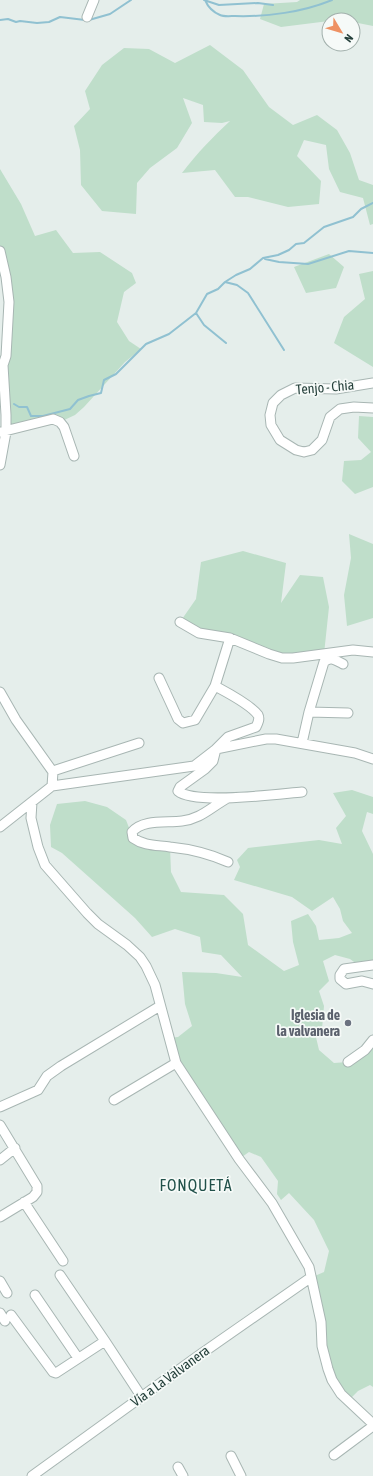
<svg xmlns="http://www.w3.org/2000/svg" width="373" height="1476" font-family="'Asap Condensed',sans-serif">
  <style>
    .green { fill: #bfdeca }
    .lines { fill: none; stroke-linecap: round; stroke-linejoin: round }
    .stream { stroke: #90c1d1; stroke-width: 2 }
    .minor-casing { stroke: #a8b6b3; stroke-width: 11 }
    .minor { stroke: #fff; stroke-width: 9 }
    .worship-dot { fill: #6b7280; stroke: #f6faf8; stroke-width: 1.5 }
    .labels { text-anchor: middle; dominant-baseline: central; stroke-width: 3.5; stroke-linejoin: round; paint-order: stroke }
    .street-label { font-size: 14px; fill: #25403b; stroke: #f6faf8 }
    .worship-label { font-size: 14px; font-weight: bold; fill: #5b616d; stroke: #f6faf8; text-anchor: end }
    .quarter-label { font-size: 16px; letter-spacing: 1px; fill: #21514a; stroke: #f6faf8 }
  </style>
  <rect width="100%" height="100%" fill="#e5eeeb"/>
  <path class="green" d="M300,0H373V26L353,22V20H329V21L281,27L260,19L264,4L297,2Z
    M210,45L243,70L269,107L293,125L317,115L337,130L350,153L359,180L373,185V224L370,225L363,198L340,192L329,169L326,145L304,140L297,156L321,181L319,204L288,207L248,197H235L215,170L182,173C198,152 212,138 230,121L222,123L204,122L203,105L183,98L192,123L177,148L150,168L137,183L136,214L102,211L81,185L80,150L74,126L90,109L85,91L102,65L124,48L149,49L175,63Z
    M0,169L21,204L35,236L56,230L73,253L100,252L132,273L136,283L124,292L117,322L129,341L141,349L125,362L84,407L75,415L60,422L6,432L8,323L0,251Z
    M329,254L344,267L336,288L306,293L294,267Z
    M373,271V367L334,343L344,317L365,299L359,274Z
    M359,416L373,417V487L355,494L342,481L344,461L361,460L371,452L358,438Z
    M349,534L373,544V618L347,626L344,595L351,558Z
    M243,551L286,563L281,603L300,575L323,577L329,607L324,654L293,658L180,622L196,599L201,562Z
    M352,790L373,797V814L367,812L362,831L373,854V965L361,967L350,959L335,955L323,961L329,981L319,991L324,1006L322,1029L315,1033L319,1050L334,1063L348,1062L373,1040V1387L370,1385L358,1391L348,1401L332,1380L310,1278L324,1272L329,1251L314,1220L289,1193L281,1200L277,1194L278,1181L261,1157L249,1152L239,1159L176,1063L169,1038L178,1037L192,1026L185,1004L182,972L216,973L242,977L221,955L202,952L200,937L175,929L152,937L135,918L62,853L51,847L50,825L57,804L85,801L107,807L126,820L133,838L170,847L171,872L181,892L224,895L243,914L248,945L284,971L299,965L293,942L291,921L308,914L316,926L319,940L339,938L352,933L343,921L340,909L333,897L312,911L292,897L234,880L240,867L237,860L248,848L319,840L342,844L336,828L346,816L333,793Z"/>
  <g class="lines">
    <path class="stream" d="M204,0L219,5L258,3L273,5
      M205,0C208,7 213,12 220,15C224,17 231,16 235,16C267,17 303,12 332,0
      M0,20L8,19L16,22L20,21L37,23L49,22L60,17L85,20
      M89,20L110,14L131,0
      M265,259L279,262L308,264L349,251L373,253
      M225,282L237,285L248,293L284,350
      M196,313L204,325L226,343
      M14,404L19,407H27L31,416H43L70,409L78,400L89,396L101,393L104,380L116,374L146,344L169,334L196,313L207,294L218,289L225,282L236,275L250,269L263,258L278,255L289,250L296,244L304,243L324,227L353,217L361,209L373,203"/>
    <g class="minor-casing">
      <path id="minor" d="M87,17L94,0
        M0,251L6,277L9,302L6,356L3,365L6,415V432L0,465
        M373,383L336,389L295,388L281,395L273,403L270,415L271,425L280,440L296,450L304,452L312,450L322,440L330,417L340,409L354,407L373,408
        M1,432L53,419L60,422L64,427L74,456
        M180,622L199,633L230,638
        M159,678L178,719L183,723L195,720L215,686
        M0,692L16,720L53,772L52,786L0,827
        M309,712L348,713
        M302,743L309,712L324,662C331,656 335,660 343,664
        M53,772L56,770L139,743
        M52,786L194,766L216,749L266,739H276L355,753L373,759
        M302,792C278,794 194,805 178,791L180,787L205,769L213,761L216,749L228,737L256,727C258,723 260,719 258,715C250,704 226,692 215,686L230,638L269,654L282,658H293L353,650L373,652
        M228,798C211,807 201,819 182,821C166,823 143,819 132,832L133,838C144,846 157,845 170,847C190,849 210,854 228,862
        M32,802L31,818L38,847L45,865L87,913L98,924L127,945L140,957L146,966L155,985L176,1063L239,1159L272,1203L309,1267L321,1322L322,1346L328,1369L332,1380L341,1394L373,1424
        M373,965L344,969L340,975V979L346,984L362,981L373,984
        M348,1062L365,1050L373,1040
        M114,1100L176,1063
        M0,1107L38,1090L47,1076L61,1066L160,1006
        M0,1125L37,1186V1192L33,1197L0,1217
        M0,1160L15,1148
        M24,1202L63,1261
        M60,1275L105,1341L141,1396
        M0,1281L7,1293
        M35,1295L78,1358
        M0,1313L5,1321
        M11,1315L53,1372L56,1373L105,1341
        M334,1455L373,1426
        M231,1456L241,1476
        M178,1467L183,1476
        M32,1476L198,1356L310,1278"/>
    </g>
    <use href="#minor" class="minor"/>
  </g>
  <circle class="worship-dot" cx="348" cy="1023" r="4"/>
  <g class="labels">
    <g class="street-label">
      <text transform="translate(325 387) rotate(-5)">Tenjo - Chia</text>
      <text transform="translate(170 1376) rotate(-36)">Vía a La Valvanera</text>
    </g>
    <g class="worship-label">
      <text x="340" y="1015">Iglesia de<tspan x="340" dy="16">la valvanera</tspan></text>
    </g>
    <g class="quarter-label">
      <text x="196" y="1185">FONQUETÁ</text>
    </g>
  </g>
  <g transform="translate(341 32) rotate(128)"><circle r="19" fill="#f6faf8" stroke="#a2b0ac"/>
  <path d="M0-3L7 15L0 10L-7 15Z" fill="#ee9163"/>
  <text y="-6" font-size="11" font-weight="bold" text-anchor="middle" fill="#25403b">N</text>
  </g>
</svg>
